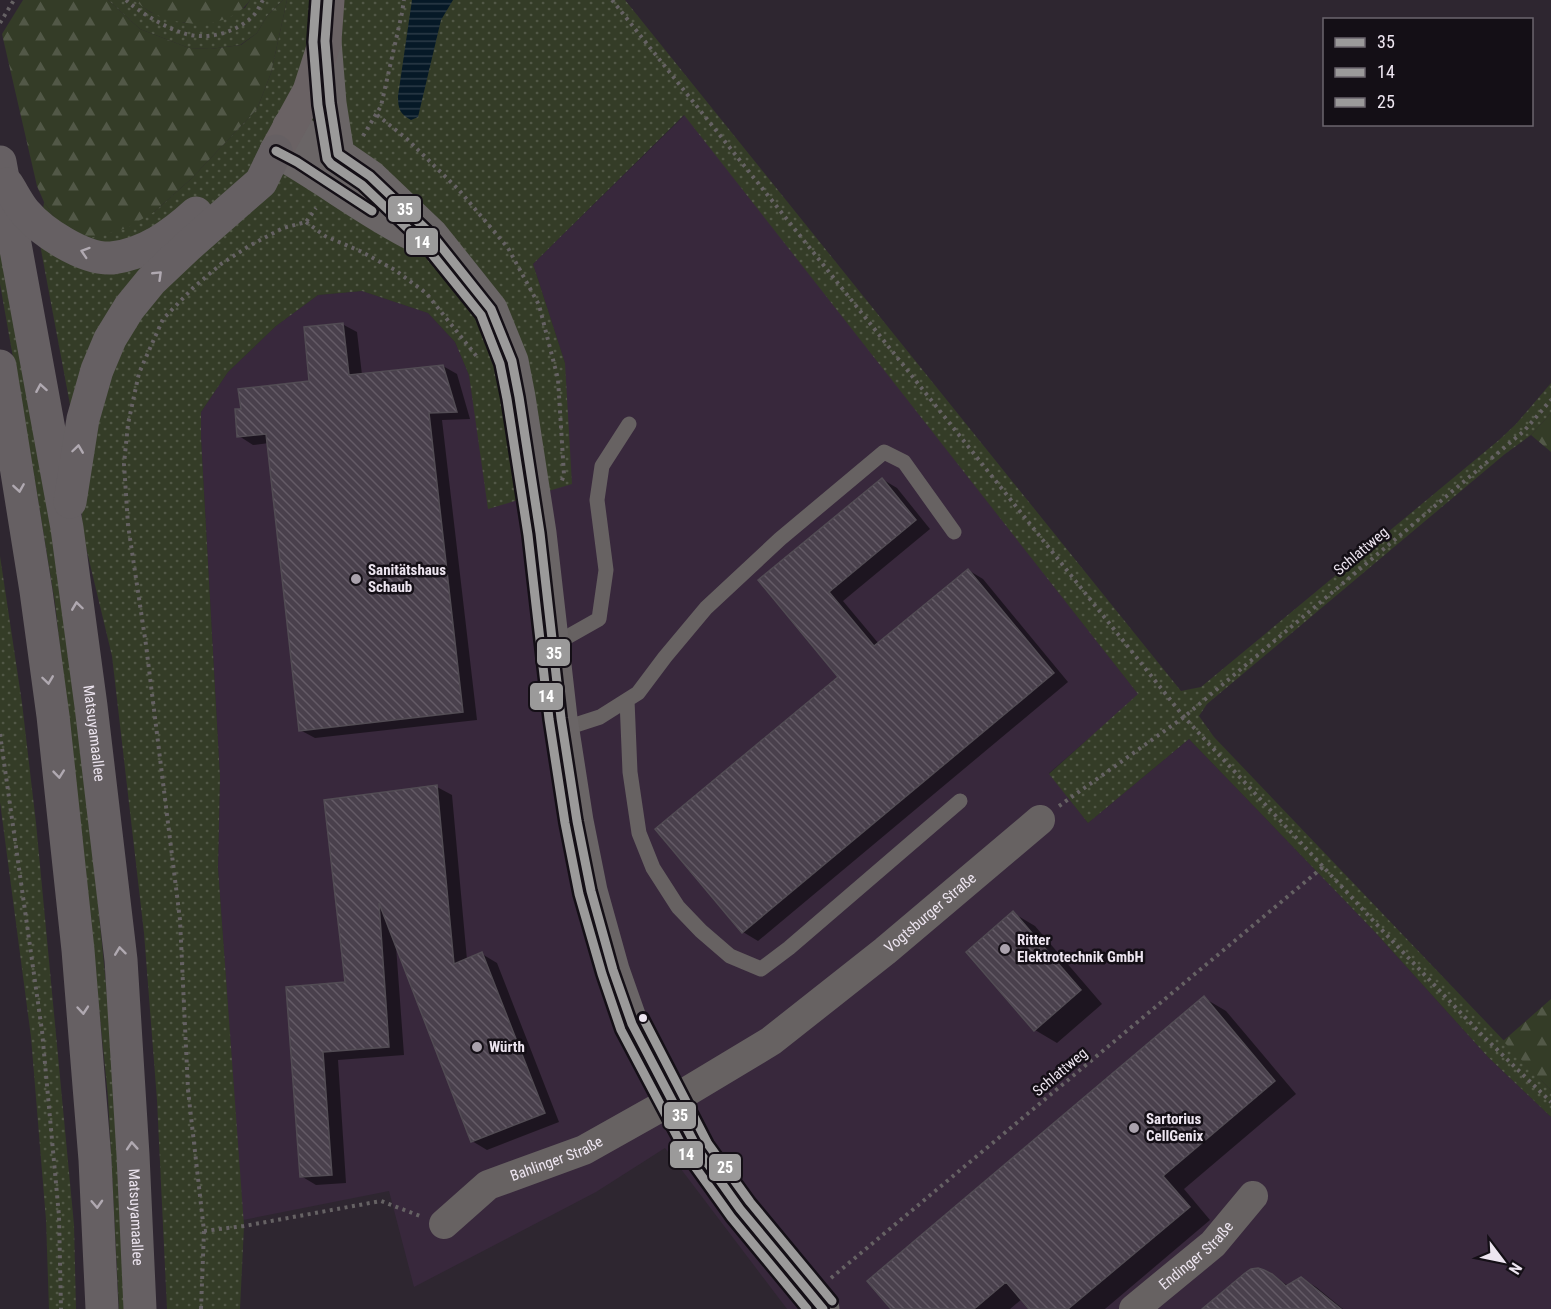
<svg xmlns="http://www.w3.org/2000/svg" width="1551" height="1309" font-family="'Roboto Condensed',sans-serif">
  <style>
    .built { fill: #38283c }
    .grass { fill: url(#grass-dots) }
    .forest { fill: url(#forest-firs) }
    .water { fill: url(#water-rules) }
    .shadow { fill: #0007 }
    .building { fill: url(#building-back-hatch); stroke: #524c54; stroke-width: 1.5 }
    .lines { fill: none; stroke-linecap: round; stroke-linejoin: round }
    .path { stroke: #666264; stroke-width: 4; stroke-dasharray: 3 4.5; stroke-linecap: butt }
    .lane { stroke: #676262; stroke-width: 15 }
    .street { stroke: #676262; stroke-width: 30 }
    .secondary { stroke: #6a6566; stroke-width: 33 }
    .primary { stroke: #6a6264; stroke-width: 33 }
    .highway { stroke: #666063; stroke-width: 33 }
    .bus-1-casing { stroke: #140f16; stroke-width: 14 }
    .bus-2-casing { stroke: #140f16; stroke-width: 14 }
    .bus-3-casing { stroke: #140f16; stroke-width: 14 }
    .bus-1 { stroke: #9b9a9a; stroke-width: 9 }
    .bus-2 { stroke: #9b9a9a; stroke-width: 9 }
    .bus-3 { stroke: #9b9a9a; stroke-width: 9 }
    .oneway { stroke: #b0a9b1 }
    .poi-dot { fill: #aaa2ad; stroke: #140f16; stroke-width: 2 }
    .bus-dot { fill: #ede5f0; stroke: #140f16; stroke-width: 2 }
    .labels { text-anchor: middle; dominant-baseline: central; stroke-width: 5; stroke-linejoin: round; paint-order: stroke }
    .street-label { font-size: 15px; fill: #ede5f0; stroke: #140f16 }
    .poi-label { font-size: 15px; font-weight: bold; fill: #ede5f0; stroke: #140f16; text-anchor: start }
    .line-badge { stroke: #140f16; stroke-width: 2 }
    .badge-label { font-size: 16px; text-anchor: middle; font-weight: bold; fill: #fff }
  </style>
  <defs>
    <pattern id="grass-dots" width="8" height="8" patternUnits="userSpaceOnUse" patternTransform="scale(1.5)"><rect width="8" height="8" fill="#343c27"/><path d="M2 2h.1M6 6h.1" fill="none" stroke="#525847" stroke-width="1.8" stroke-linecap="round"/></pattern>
    <pattern id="forest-firs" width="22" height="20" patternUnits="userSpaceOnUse" patternTransform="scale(1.5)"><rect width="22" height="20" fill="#343c27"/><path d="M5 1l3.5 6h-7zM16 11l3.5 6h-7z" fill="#525847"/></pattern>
    <pattern id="water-rules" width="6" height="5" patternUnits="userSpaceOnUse" patternTransform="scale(1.5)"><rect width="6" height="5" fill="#061927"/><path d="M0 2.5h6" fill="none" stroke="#2b3a47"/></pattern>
    <pattern id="building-back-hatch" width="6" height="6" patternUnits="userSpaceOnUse" patternTransform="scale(1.5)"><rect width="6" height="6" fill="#49404c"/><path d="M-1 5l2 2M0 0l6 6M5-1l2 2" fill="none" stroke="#645b66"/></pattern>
  </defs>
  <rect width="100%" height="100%" fill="#2e2630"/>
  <path class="built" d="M685,115L1139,695L1049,773L1088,823L1189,739L1375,932L1488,1057L1551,1117V1309H787L665,1148L596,1192L414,1287L389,1191L243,1220L218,868L220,777L201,438V412L228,372L276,326L318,295L362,291L428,313L455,342L469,375L475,411L565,363L533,264Z"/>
  <path class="grass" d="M108,0H134L150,12L185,23L245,8L250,0H283L267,16L257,33L240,45L210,49L189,48L140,29Z
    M287,0H625L1181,691L1201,687L1499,440L1516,424L1551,383V413L1531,435L1505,454L1207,704L1199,716L1214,737L1551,1090V1117L1488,1057L1375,932L1189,739L1088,823L1049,774L1138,694L684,115L533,264L565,363L572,484L488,509L469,375L455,342L428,313L362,291L318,295L276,326L228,372L201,412V438L220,777L218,868L244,1226L240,1309H167L157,1100L144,933L112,656L83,535L79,468L71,410L39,239L44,202L55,218L154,212L191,179L257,109L271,73Z
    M0,234L43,476L63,604L92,842L117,1097L127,1309H119L108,1097L82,840L55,603L34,476L0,284Z
    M0,556L22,703L36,823L74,1225L76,1309H49L46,1220L31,1037L0,802Z"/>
  <path class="forest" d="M23,0H108L140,29L189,48L210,49L241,45L257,33L267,16L283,0H287L271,73L257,109L191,179L154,212L127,228L90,238L75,232L55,218L44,202L37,186L2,34Z
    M134,0H250C229,31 179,28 149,11C144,8 139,4 134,0Z
    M1551,413V452L1531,435Z
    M1551,999V1090L1503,1041Z"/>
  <path class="water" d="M412,0H453L441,20L418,117L411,120C400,114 398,109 398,96Z"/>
  <path class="shadow" d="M342,324L357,332L362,375L443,366L457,374L470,419L442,420L477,720L315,738L300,730L269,443L253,445L239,436L242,410L311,382Z
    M882,479L897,488L930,529L843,601L879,644L968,570L983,579L1068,682L758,941L743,932L840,677L761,581Z
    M437,787L452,795L467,960L482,954L497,963L559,1122L487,1150L472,1141L396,946L404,1055L338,1060L346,1183L316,1185L301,1176L288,988L346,984L325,801Z
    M1013,913L1035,926L1102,1004L1057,1043L1035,1030Z
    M1204,998L1226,1011L1296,1094L1184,1189L1210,1220L1105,1309H1031L1022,1299L1010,1309H892Z
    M1263,1271L1289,1286L1301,1278L1316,1287L1343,1309H1205Z"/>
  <path class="building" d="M343,323L349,375L443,365L457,412L429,413L463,712L299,731L266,434L237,437L235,409H241L238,389L309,381L304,327Z
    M882,478L916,520L829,592L874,646L968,569L1054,673L742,933L655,829L838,677L758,580Z
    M437,785L454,964L482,952L545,1113L471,1142L379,903L389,1047L323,1052L332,1175L300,1177L286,987L345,982L324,800Z
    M1013,911L1081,990L1034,1031L966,952Z
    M1204,996L1275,1081L1163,1176L1190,1207L1068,1309H1029L1006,1282L974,1309H891L867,1281Z
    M1258,1268L1264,1270L1272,1274L1286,1286L1301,1277L1341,1309H1202L1245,1273L1251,1269Z"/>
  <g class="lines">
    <path class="path" d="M126,0C139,12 166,28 183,33C206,41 236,33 253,16C257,12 260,5 263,0
      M612,0L1184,717L1380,928L1480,1033L1551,1102
      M0,23L14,0
      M377,115L407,139L459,190L508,248L539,305L558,379L564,475L561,483
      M363,136L381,106L402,13L404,0
      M306,222L325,236L360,251L395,270L426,293L478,358
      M0,734L42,1031L59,1216L61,1309
      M1059,806L1184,717L1524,431L1551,400
      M204,1231L244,1226L381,1201L420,1216
      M831,1278L1323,867
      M201,1309L204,1231L188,1090L180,920L146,645L128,525L124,464L128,424L139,373L163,319L193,288L221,264L249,246L283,228L306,222L316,208"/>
    <path class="lane" d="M553,645L599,619L606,570L597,500L602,466L629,424
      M627,700L630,772L639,833L653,868L678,907L701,931L730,956L761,969L789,948L960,801
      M563,729L600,717L638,693L665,657L706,608L780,539L884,452L904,462L954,532"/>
    <g class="street">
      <path id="s1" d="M444,1224L488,1185L584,1150L673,1100L771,1041L885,951L1040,820"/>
      <path id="s2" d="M1134,1309L1213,1244L1253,1196"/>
    </g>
    <path class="secondary" d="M325,41L330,103L338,154
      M289,126L338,154L370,176L432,235L468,280L491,309L512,361L519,397L540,533L561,718L577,821L591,891L613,970L632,1024L698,1150L740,1209L823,1309
      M276,151C324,177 367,212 416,236"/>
    <path class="primary" d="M276,151L309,91L325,41L328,0"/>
    <g class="highway">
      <path id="s3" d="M0,162L67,528L91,706L121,960L133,1155L140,1309"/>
      <path d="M7,184C13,193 18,204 25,212C42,232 84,260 112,258C145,254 172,235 196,213"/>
      <path d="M0,366L36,591L53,716L78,950L95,1160L102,1309"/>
      <path d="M70,502L83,419L97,370L110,339L129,308L151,281L188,246L261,182L276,151"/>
    </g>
    <g class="bus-1-casing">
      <path id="bus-1" d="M328,0L325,41L330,103L338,154L370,176L432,235L491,309L512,361L519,397L540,533L561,718L577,821L591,891L613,970L632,1024L698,1150L740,1209L823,1309
        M276,151L297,162L372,211"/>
    </g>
    <g class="bus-2-casing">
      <path id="bus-2" d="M316,0L313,42L318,105L327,159L331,164L362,185L423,243L481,315L500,364L507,399L528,535L549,719L565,823L579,894L602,974L621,1030L688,1157L731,1217L807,1309"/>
    </g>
    <g class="bus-3-casing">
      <path id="bus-3" d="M643,1018L708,1144L750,1202L832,1301"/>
    </g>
    <use href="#bus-1" class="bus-1"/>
    <use href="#bus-2" class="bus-2"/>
    <use href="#bus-3" class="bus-3"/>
  </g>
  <defs><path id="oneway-chevron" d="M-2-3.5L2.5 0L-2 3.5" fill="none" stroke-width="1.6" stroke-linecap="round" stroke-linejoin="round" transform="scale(1.5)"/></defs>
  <g class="oneway">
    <use href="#oneway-chevron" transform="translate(85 252) rotate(-162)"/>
    <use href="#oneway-chevron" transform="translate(158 275) rotate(-44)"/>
    <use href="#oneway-chevron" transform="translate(41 388) rotate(-100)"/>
    <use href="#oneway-chevron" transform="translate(78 449) rotate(-82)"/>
    <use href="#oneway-chevron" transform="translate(19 488) rotate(81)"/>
    <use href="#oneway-chevron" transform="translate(77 606) rotate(-98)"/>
    <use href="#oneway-chevron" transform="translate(48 680) rotate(82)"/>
    <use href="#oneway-chevron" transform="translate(59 774) rotate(84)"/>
    <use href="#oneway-chevron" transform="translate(120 951) rotate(-97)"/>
    <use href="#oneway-chevron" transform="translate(83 1010) rotate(85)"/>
    <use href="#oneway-chevron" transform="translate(132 1146) rotate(-94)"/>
    <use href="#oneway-chevron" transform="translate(97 1204) rotate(87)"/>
  </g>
  <g class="poi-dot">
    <circle cx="356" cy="579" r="6"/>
    <circle cx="1005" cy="949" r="6"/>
    <circle cx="477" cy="1047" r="6"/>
    <circle cx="1134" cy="1128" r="6"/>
  </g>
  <circle class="bus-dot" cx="643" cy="1018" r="5"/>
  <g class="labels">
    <g class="street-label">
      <text transform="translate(1361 551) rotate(-40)">Schlattweg</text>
      <text stroke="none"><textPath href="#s3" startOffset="579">Matsuyamaallee</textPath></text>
      <text stroke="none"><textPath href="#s1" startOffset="582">Vogtsburger Straße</textPath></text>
      <text transform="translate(1060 1072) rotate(-40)">Schlattweg</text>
      <text stroke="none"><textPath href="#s1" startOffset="132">Bahlinger Straße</textPath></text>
      <text stroke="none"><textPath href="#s3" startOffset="1065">Matsuyamaallee</textPath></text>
      <text stroke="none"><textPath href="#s2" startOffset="82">Endinger Straße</textPath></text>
    </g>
    <g class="poi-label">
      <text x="368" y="570">Sanitätshaus<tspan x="368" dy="17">Schaub</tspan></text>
      <text x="1017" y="940">Ritter<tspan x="1017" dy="17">Elektrotechnik GmbH</tspan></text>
      <text x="489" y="1047">Würth</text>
      <text x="1146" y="1119">Sartorius<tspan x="1146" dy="17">CellGenix</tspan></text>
    </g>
  </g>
  <g class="line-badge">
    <rect x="387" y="195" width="35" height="28" rx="6" fill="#9b9a9a"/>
    <rect x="405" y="227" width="34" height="29" rx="6" fill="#9b9a9a"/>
    <rect x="536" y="638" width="35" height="29" rx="6" fill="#9b9a9a"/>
    <rect x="529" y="682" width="35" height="29" rx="6" fill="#9b9a9a"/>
    <rect x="663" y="1101" width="34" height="29" rx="6" fill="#9b9a9a"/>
    <rect x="669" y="1140" width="35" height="29" rx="6" fill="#9b9a9a"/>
    <rect x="708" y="1153" width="34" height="29" rx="6" fill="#9b9a9a"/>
  </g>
  <g class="badge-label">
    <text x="405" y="215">35</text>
    <text x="422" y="248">14</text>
    <text x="554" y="659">35</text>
    <text x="546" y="702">14</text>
    <text x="680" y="1121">35</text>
    <text x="686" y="1160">14</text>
    <text x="725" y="1173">25</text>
  </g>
  <rect x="1323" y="18" width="210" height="108" fill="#140f16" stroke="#6b656d" stroke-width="1.5"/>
  <rect x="1335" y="38" width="30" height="9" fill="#9b9a9a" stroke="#6b656d" stroke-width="1.5"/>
  <text x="1377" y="48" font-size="18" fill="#ede5f0">35</text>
  <rect x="1335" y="68" width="30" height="9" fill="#9b9a9a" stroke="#6b656d" stroke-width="1.5"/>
  <text x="1377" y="78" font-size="18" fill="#ede5f0">14</text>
  <rect x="1335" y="98" width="30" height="9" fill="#9b9a9a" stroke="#6b656d" stroke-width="1.5"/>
  <text x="1377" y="108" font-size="18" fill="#ede5f0">25</text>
  <g transform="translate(1503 1261) rotate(122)" stroke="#140f16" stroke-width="4.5" paint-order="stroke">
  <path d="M0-4.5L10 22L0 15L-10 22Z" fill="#ede5f0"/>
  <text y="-9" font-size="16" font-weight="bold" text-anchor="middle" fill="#ede5f0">N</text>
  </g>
</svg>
